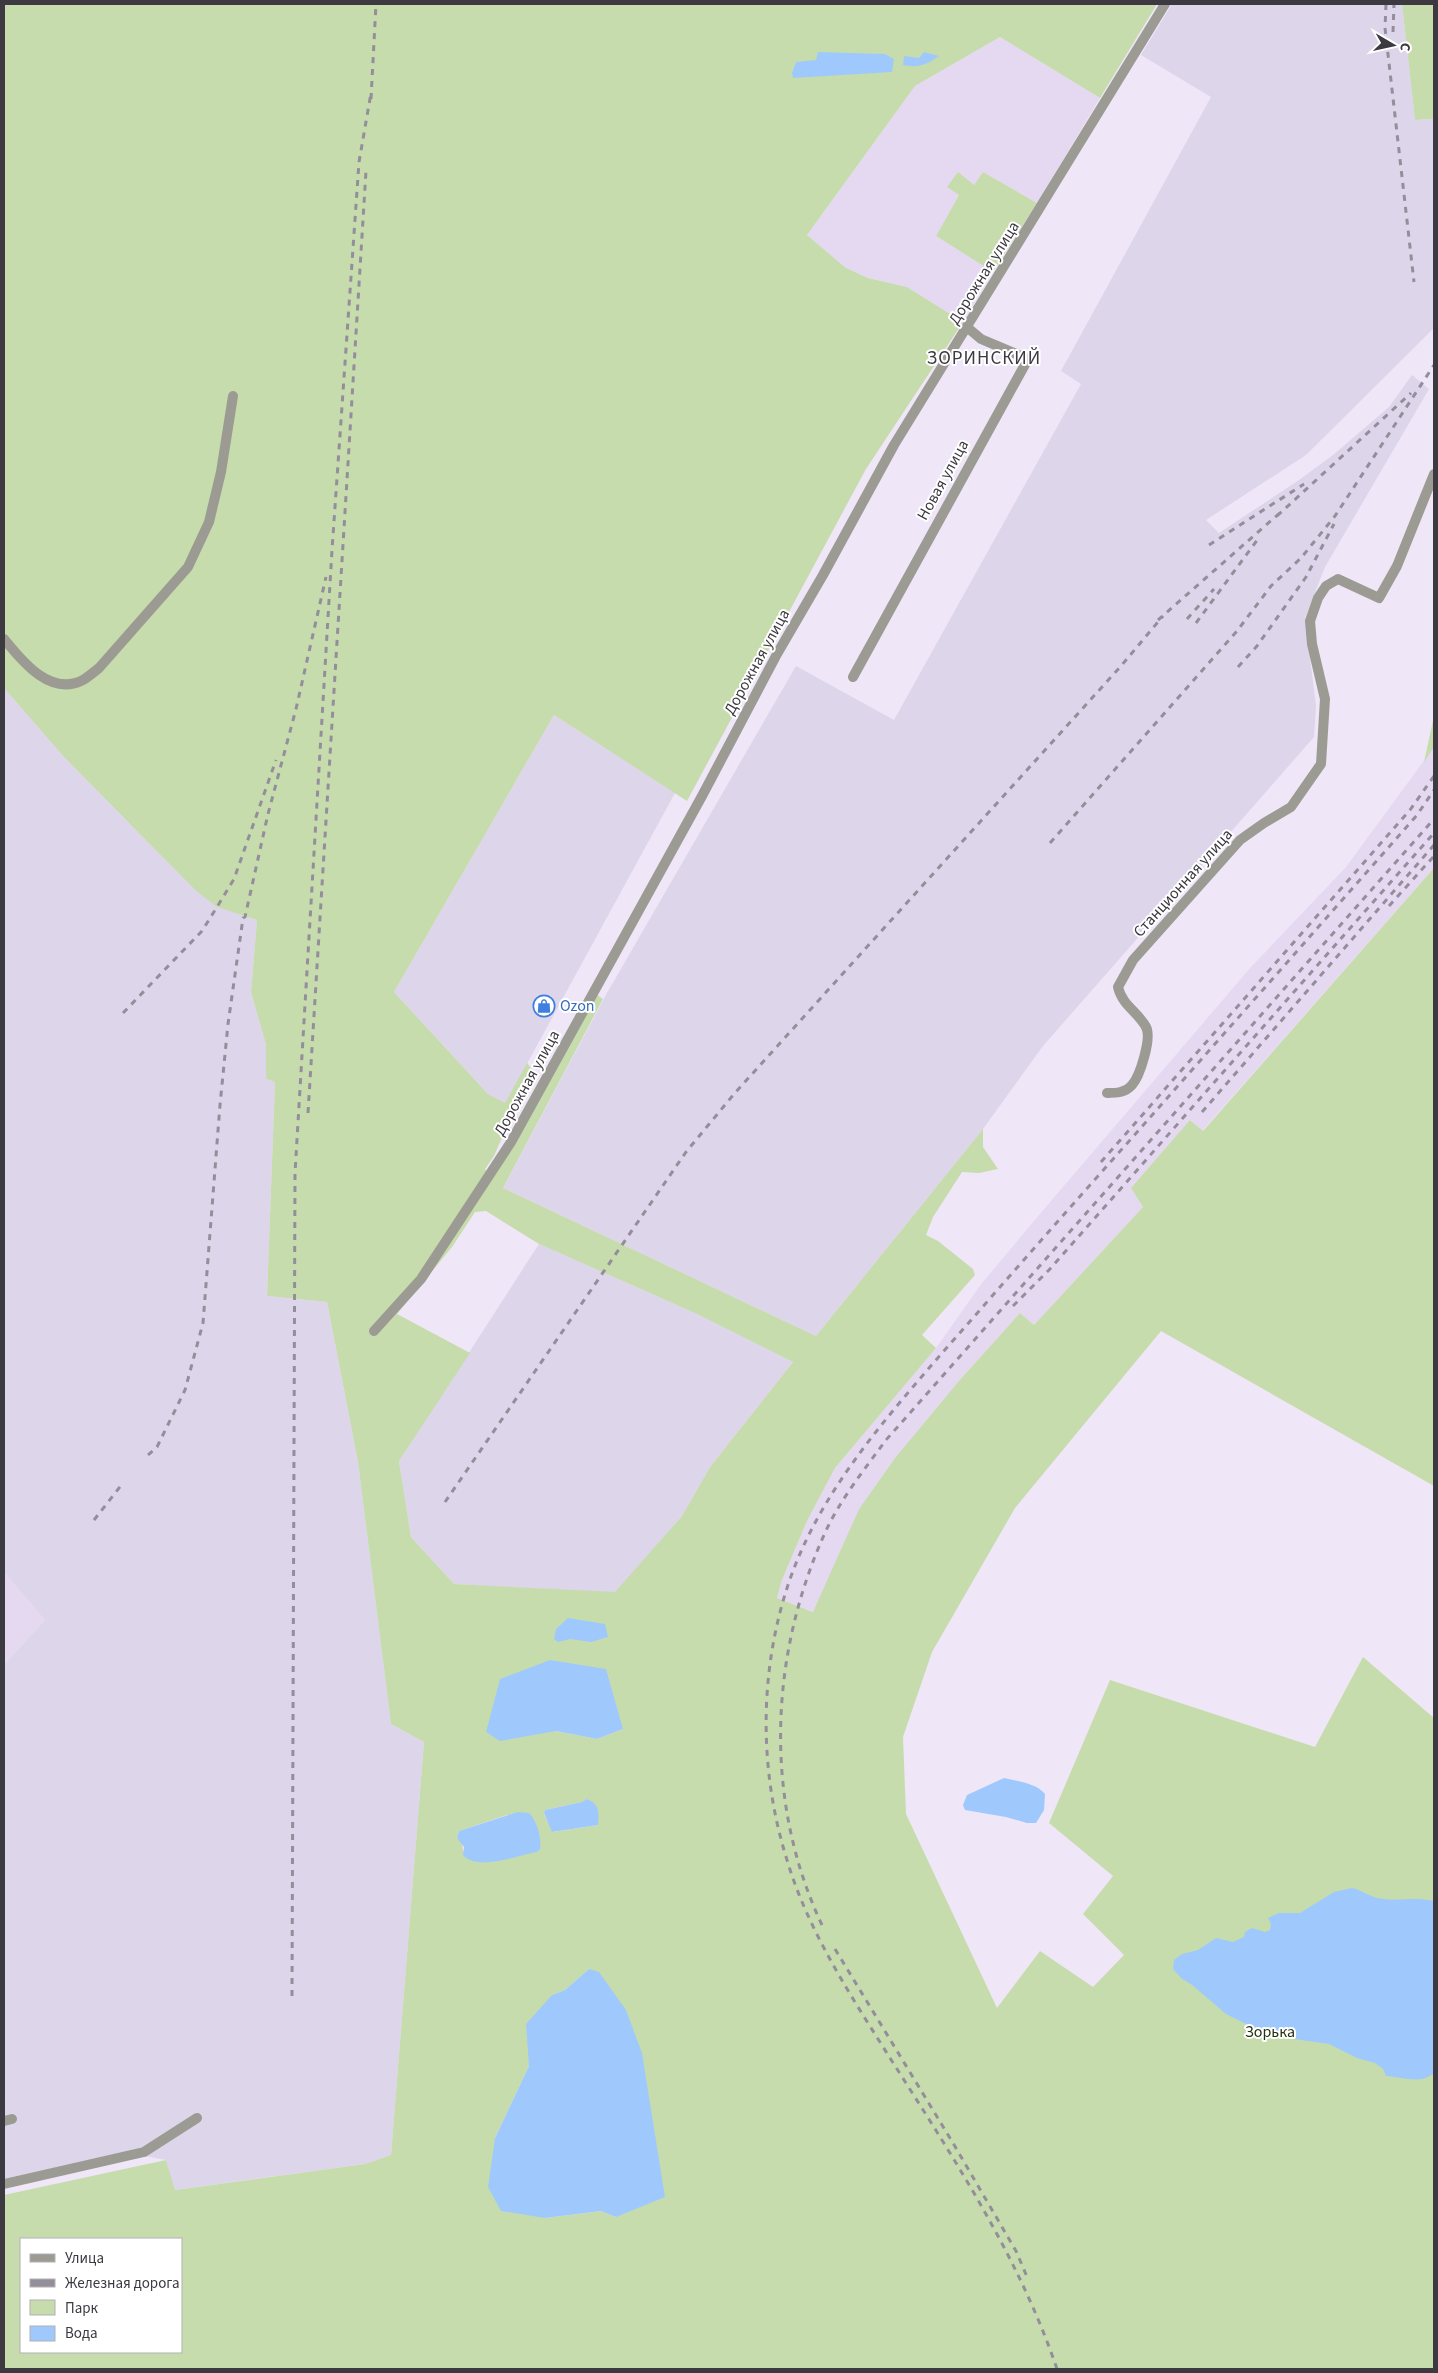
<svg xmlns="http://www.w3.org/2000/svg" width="1438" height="2373" font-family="'Source Sans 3',sans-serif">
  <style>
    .built { fill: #e5d9f1 }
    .industrial { fill: #ddd5ea }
    .green { fill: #c7dcac; fill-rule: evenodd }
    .water { fill: #9fc9fd }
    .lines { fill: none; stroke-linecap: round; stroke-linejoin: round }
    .minor { stroke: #9c9b93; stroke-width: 10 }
    .rail { stroke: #948e9b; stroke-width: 3; stroke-dasharray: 6 6; stroke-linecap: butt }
    .labels { text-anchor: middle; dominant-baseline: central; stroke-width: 4; stroke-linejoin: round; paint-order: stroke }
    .street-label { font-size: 16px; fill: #3c3940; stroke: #fff }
    .shop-label { font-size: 16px; fill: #366cbe; stroke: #fff; text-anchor: start }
    .park-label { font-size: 16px; fill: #253111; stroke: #fff }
    .quarter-label { font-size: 19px; letter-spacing: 1px; fill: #3c3940; stroke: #fff }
  </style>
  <rect width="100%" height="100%" fill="#efe6f8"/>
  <path class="built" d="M1000,37L1100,98L1037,203L983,172L974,185L948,187L959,195L936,236L993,272L963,322L907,287L868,278L846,268L807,235L915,86Z
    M1434,747V868L1202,1131L1191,1120L1131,1188L1143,1207L1034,1325L1020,1313L958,1382L895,1458L859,1509L814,1612L777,1598L782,1580L807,1521L835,1468L936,1348L982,1283L1045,1208L1251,967L1346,867Z
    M4,1572L45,1620L4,1665Z"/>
  <path class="industrial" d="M1172,4H1402L1415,120L1434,119V328L1306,455L1206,520L1219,533L1299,480L1333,455L1389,407L1412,375L1429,389L1325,567L1305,618L1316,706L1314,737L1043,1046L983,1129L816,1336L503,1188L607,993L796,666L894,720L1081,384L1061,371L1211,97L1141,55Z
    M4,688L63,756L195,890L218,907L257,920L251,992L266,1045V1079L275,1082L267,1296L327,1302L358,1462L391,1724L424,1742L391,2155L365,2164L174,2190L166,2160L129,2153L4,2180V1665L45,1620L4,1572Z
    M554,715L675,793L505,1104L488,1094L394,992Z
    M539,1244L695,1313L793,1362L710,1467L682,1516L615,1593L454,1584L411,1537L399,1461Z"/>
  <path class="green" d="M4,4H1157L1100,98L1000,37L915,86L807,235L846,268L868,278L907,287L963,322L866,469L687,801L554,715L394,992L488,1094L505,1103L527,1063L532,1069L494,1156L485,1169L491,1179L596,994L603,999L503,1188L816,1336L983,1129V1147L998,1169L979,1173L962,1172L933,1217L926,1235L938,1241L973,1269L975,1275L922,1335L936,1348L835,1468L807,1521L782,1580L777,1598L813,1612L859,1509L895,1458L958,1382L1020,1313L1034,1325L1143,1207L1131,1188L1190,1120L1203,1131L1434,868V1486L1161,1331L1015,1508L932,1652L903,1737L906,1814L997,2008L1040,1951L1093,1987L1124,1955L1083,1914L1113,1876L1049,1823L1110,1680L1315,1747L1363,1657L1434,1718V2369H4V2195L166,2160L175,2190L365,2164L391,2155L424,1742L391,1724L358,1462L327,1302L267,1296L275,1082L266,1079V1045L251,992L257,920L217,907L195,890L63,756L4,688ZM486,1211L539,1244L695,1313L793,1362L710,1467L682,1516L615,1592L454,1584L411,1537L399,1461L470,1353L397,1314L452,1247L475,1212ZM623,1729L597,1739L556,1731ZM586,1799L598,1825L553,1832L544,1814L545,1810L582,1802ZM507,1815L535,1824C539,1834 543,1842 537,1852L463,1851L462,1842L457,1838L459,1831ZM589,1969L616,2217L601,2211L545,2218L495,2138L529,2066L552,1995L565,1990ZM21,2239H181V2352H21Z
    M1402,4H1434V119L1415,120Z
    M958,172L974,185L983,172L1037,203L993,272L936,236L959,195L947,187Z
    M1434,716V747L1424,762Z"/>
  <path class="water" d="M818,52L885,54L894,59L892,72L793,78L792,73L796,62L816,60Z
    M924,52L939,56C926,65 919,68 903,65L904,56L919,58Z
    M568,1618L605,1624L608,1637L591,1642L570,1639L558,1642L554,1639L556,1629Z
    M550,1660L606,1669L623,1729L597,1739L556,1731L500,1741L486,1732L500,1679Z
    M1004,1778C1017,1781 1036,1783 1045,1794L1044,1810L1036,1823H1027L1006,1817L965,1810L963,1805L967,1795Z
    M586,1799C600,1803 599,1813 598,1825L552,1832L544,1813L545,1810L582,1802Z
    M518,1812L529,1813C537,1821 542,1838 540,1849L537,1852C518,1855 478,1872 463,1855L464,1847L457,1838L459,1831Z
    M1352,1888C1361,1890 1365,1894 1374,1897C1391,1903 1415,1896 1434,1901V2073C1420,2085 1403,2077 1386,2076L1383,2069L1375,2063L1357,2058L1329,2044L1294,2039L1250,2026L1226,2014L1192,1985L1181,1978L1173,1969L1174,1960L1182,1954L1198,1950L1216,1938L1233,1942L1244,1937L1245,1932L1252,1928L1265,1932L1270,1930L1271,1924L1268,1918L1279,1913H1300L1334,1892Z
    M589,1969L599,1972L626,2010L642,2053L665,2197L616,2217L601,2211L545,2218L501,2211L488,2187L495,2138L529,2066L526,2024L552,1995L565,1990Z"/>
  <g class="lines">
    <path class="minor" d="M4,639C22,661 50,697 83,680C88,677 94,672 99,668L188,567L209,522L221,472L233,396
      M853,677L1028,359L981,339L968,328
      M1107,1093C1116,1093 1125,1093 1132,1085C1140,1076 1152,1038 1146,1027C1138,1012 1122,1005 1118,987L1133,960L1240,840L1264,823L1291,807L1321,764L1325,699L1312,644L1310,621L1318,598L1326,586L1338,579L1379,598L1397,566L1434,474
      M374,1331L421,1279L511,1142L702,796L777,654L823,575L894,445L1165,4
      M4,2121L12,2119
      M4,2184L144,2152L197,2118"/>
    <path class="rail" d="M1386,4L1385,28L1414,282
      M1393,32L1394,4
      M371,99L376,4
      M1277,516L1411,393
      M1209,545L1304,484
      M1187,619L1214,589
      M1158,620L1282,511
      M1196,623L1258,539
      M1238,667L1257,646L1306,577L1334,524
      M1050,843L1237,631L1271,586L1301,558L1335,516L1434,365
      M1389,906L1434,856
      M123,1013L202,931L217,907L234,879L276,760
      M1202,1112L1434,845
      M308,1113L366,171
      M1101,1162L1410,810L1434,776
      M1013,1306L1049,1270L1434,833
      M148,1455L157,1447L185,1390L203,1323L220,1105L228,1024L243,918L245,917L268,814L296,709L326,577
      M445,1502L686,1152L734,1094L1121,666L1163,616
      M94,1520L123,1483
      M822,1925C764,1802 769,1658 824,1535C839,1501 864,1470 886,1440L1434,819
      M835,1949L953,2143L1016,2251L1028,2279
      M292,1996L295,1173L332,550L359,162L371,93
      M1057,2369C1019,2257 953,2157 890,2058C851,1996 808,1931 787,1860C759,1771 759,1673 788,1585C818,1495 881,1424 942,1353C981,1309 1020,1264 1059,1220C1179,1085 1298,950 1417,815L1434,790"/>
  </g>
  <defs>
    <g id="shop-ring" transform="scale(1.125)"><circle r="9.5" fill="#fff" stroke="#3f7fe0" stroke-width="1.5"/><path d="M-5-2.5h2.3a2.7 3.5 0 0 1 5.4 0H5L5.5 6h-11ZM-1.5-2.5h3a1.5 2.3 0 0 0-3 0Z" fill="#3f7fe0"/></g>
  </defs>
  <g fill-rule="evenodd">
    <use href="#shop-ring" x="544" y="1006"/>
  </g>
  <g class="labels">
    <g class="street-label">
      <text transform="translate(984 273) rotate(-58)">Дорожная улица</text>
      <text transform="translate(943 480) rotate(-61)">Новая улица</text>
      <text transform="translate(757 662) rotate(-61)">Дорожная улица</text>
      <text transform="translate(1183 883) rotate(-48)">Станционная улица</text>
      <text transform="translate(527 1083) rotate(-61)">Дорожная улица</text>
    </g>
    <g class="shop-label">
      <text x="560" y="1006">Ozon</text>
    </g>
    <g class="park-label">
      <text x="1270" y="2032">Зорька</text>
    </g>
    <g class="quarter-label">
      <text x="984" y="358">ЗОРИНСКИЙ</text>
    </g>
  </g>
  <rect width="1438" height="2373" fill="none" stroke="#3c3940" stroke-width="10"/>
  <rect x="20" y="2238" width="162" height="115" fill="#ffffff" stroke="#b1b0b3"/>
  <rect x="30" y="2254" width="25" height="8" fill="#9c9b93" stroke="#b1b0b3"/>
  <text x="65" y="2263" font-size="15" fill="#3c3940">Улица</text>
  <rect x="30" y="2279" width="25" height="8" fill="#948e9b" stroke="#b1b0b3"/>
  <text x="65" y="2288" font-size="15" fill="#3c3940">Железная дорога</text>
  <rect x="30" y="2300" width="25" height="15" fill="#c7dcac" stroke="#b1b0b3"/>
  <text x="65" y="2313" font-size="15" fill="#3c3940">Парк</text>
  <rect x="30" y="2326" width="25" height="15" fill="#9fc9fd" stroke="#b1b0b3"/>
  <text x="65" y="2338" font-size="15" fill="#3c3940">Вода</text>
  <g transform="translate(1393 45) rotate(99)" stroke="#ffffff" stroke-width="4" paint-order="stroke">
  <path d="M0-4L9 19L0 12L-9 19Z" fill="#3c3940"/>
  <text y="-8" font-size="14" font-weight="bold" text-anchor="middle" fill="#3c3940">С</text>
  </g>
</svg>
